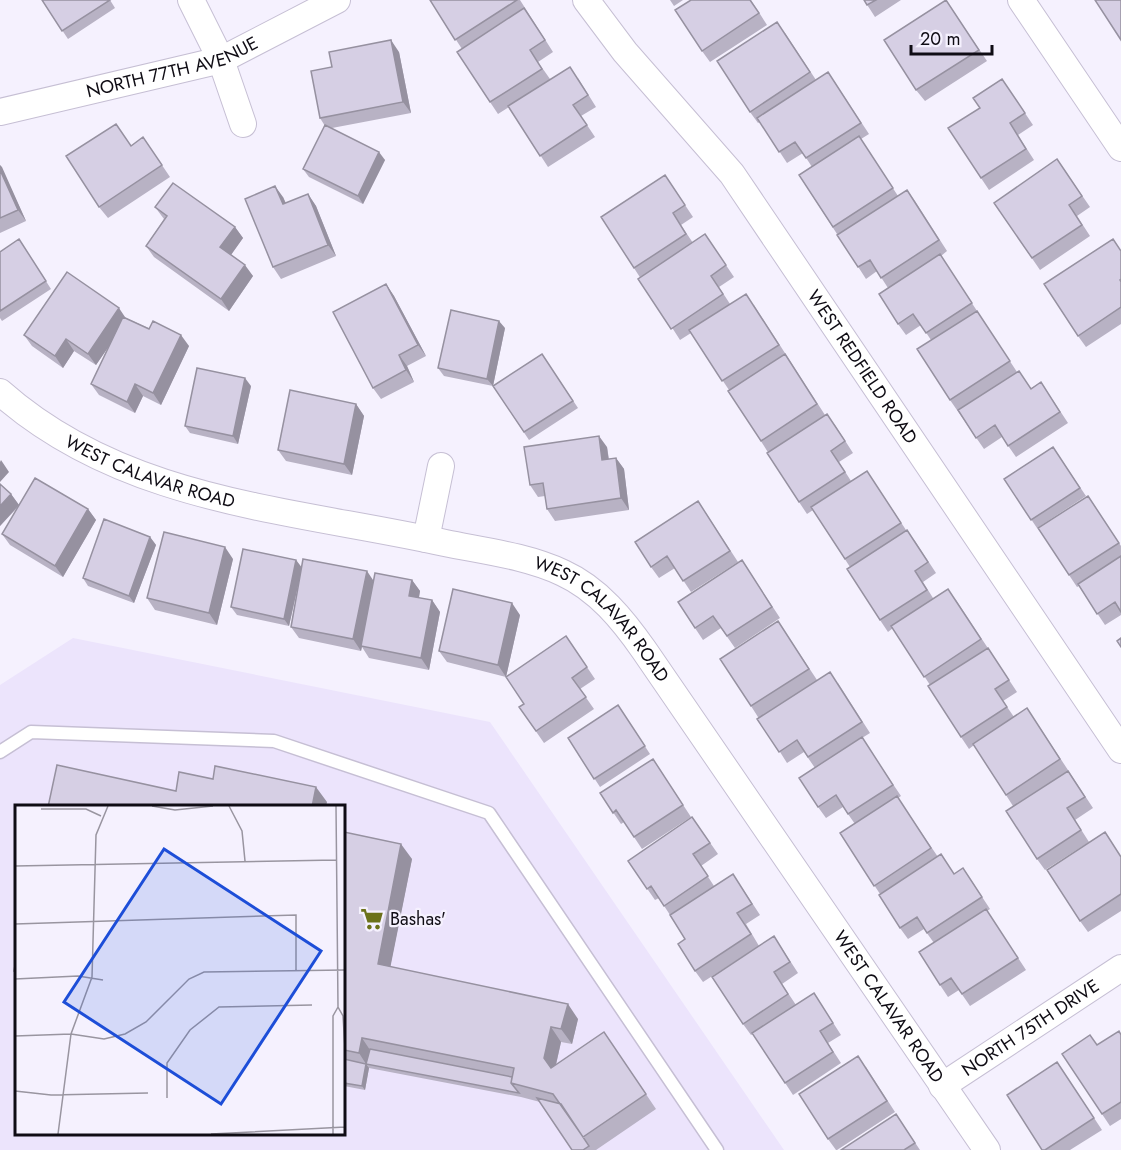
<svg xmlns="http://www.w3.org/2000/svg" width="1121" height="1150" font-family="Jost,sans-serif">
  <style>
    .built { fill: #ece4fc; fill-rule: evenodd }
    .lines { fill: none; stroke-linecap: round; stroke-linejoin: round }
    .lane-casing { stroke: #c6bfd4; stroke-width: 15 }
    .street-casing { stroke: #c6bfd4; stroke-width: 28 }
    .lane { stroke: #fff; stroke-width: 12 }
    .street { stroke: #fff; stroke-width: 26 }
    .wall { fill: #b8b2c4 }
    .shaded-wall { fill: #9691a0 }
    .building { fill: #d6cfe4; stroke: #9691a0; stroke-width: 1.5 }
    .labels { text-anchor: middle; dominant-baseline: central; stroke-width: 4.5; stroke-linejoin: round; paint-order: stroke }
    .street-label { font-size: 18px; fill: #0f0c14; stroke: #f5f1fe }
    .poi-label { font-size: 18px; fill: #0f0c14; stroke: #f5f1fe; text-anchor: start }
    .inset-road { fill: none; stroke: #9995a0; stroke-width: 1.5 }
    .view { fill: #1d4ed8; fill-opacity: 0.15; stroke: #1d4ed8; stroke-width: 3 }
    .inset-edge { fill: none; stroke: #0f0c14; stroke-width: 3 }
  </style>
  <rect width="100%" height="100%" fill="#f5f1fe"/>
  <path class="built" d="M73,638L490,722L784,1150H0V685ZM16,806H344V1134H16Z"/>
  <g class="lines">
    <g class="lane-casing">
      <path id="lane" d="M0,752L31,732L274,741L489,813L717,1150"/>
    </g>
    <g class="street-casing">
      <g id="street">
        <path d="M191,0L221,60L243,124"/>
        <path id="s1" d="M586,0L625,52L732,174L1121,750"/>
        <path d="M1021,0L1121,148"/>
        <path id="s2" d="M0,112L221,60L337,0"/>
        <path id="s3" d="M0,392C124,502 290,509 445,543C484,551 527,556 563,573C598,589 623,620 644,650L987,1150"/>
        <path d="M426,539L441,466"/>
        <path id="s4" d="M942,1086L1121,968"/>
      </g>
    </g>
    <use href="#lane" class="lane"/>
    <use href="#street" class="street"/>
  </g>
  <path class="wall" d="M42,0H110L115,8L68,39Z
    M430,0H520L553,52L538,62L550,79L578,78L596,107L581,116L595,137L548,167L509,107L498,114L490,102L462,49Z
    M670,0H683L674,6Z
    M751,0L767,25L710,62L702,51Z
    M864,0H901L875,17Z
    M946,0L987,61L925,101L916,90Z
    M785,33L816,80L828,72L869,134L861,139L898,196L907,190L915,201L947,251L941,256L1017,372L1031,388L1041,382L1068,423L1016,457L1002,437L984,449L950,400L931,340L921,325L906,335L898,324L888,288L877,271L866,279L799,175L812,167L803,153L787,163L760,122L758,123L750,112Z
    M399,52L411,113L332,128L385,160L363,204L309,177L303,169L325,126L320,118L332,67Z
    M1002,79L1033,125L1018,135L1034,160L989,190L981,178L980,108Z
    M143,137L170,177L108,218L99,207L131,146Z
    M1057,159L1090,207L1077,216L1090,236L1040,270L994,203Z
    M0,165L26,221L0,233Z
    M665,175L693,217L681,225L693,243L705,234L734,277L719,287L730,304L754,305L825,415L835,425L853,453L839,462L851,481L867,471L906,530L915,541L936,573L923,582L933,598L956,600L1017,692L1003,701L1014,717L1035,720L1093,808L1075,820L1089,842L1045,870L1037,859L1013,806L974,745L969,749L961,737L930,685L893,628L888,632L880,620L850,567L813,510L807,514L799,502L729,390L691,333L680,340L634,268Z
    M308,194L316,206L336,256L281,279L273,267L283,197L286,203Z
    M155,207L235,227L243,238L231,255L253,276L229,311L154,257L146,246L164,219Z
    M19,239L51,289L2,321L0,318V252Z
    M1121,250V324L1086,347L1078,336Z
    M386,284L394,296L426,356L407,366L414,382L381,399L373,388Z
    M126,318L189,346L161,405L143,396L135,413L99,395L91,384L109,346L96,365L74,351L63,368L32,346L24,335Z
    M505,328L493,386L444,376L438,368Z
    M542,354L578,408L529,440L493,386Z
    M251,386L238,444L190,433L185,426Z
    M356,404L364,416L352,475L286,461L278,450Z
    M607,447L609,459L616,458L624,469L629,510L555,521L547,509L545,496L538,497L530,485Z
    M1053,447L1086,496L1037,528L1004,479Z
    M0,484L11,494L19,505L88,509L96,520L63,577L10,545L2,534L18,507L0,526Z
    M1088,496L1121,546V615L1105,625L1079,586L1077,587L1069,575Z
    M706,513L738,562L691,592L675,568L659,578L651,567Z
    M150,537L156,545L134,603L88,586L83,578Z
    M233,559L217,625L155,610L147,598Z
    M296,560L302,568L374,581L412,580L420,591L419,598L432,600L440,612L429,670L369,658L362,647L361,651L299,638L291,627L300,576L289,626L237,615L231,607Z
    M742,560L780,618L735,648L721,628L703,640L695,628Z
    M520,615L506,677L447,662L439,651Z
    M778,621L817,680L838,683L870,733L862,738L901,796L898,798L938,857L954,874L963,868L990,909L987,911L1026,970L970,1006L959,990L948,997L940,985L934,943L924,929L908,939L900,928L880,894L840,833L855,824L843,807L826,818L818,807L815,768L804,752L787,763L751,706Z
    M566,636L595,679L580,689L594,709L544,743L519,707L524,704Z
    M618,705L650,754L600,787L568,738Z
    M653,759L691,817L642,849L624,822L621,824L600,793Z
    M692,817L718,854L701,866L714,886H741L760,915L746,924L759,946L703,982L695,971L685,939L670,915L659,898L655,900L628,861Z
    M344,832L412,859L390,967L578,1019L572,1044L561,1042L556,1065L604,1032L656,1109L596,1150H572L540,1102L521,1097L369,1068L365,1090L344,1086Z
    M1121,856V911L1088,932L1080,921Z
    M774,936L798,973L782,984L796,1005L814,993L841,1035L828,1043L841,1063L793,1095L753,1034L751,1035L743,1024Z
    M1121,1035V1119L1110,1126L1102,1114L1097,1045Z
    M866,1067L895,1112L837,1150H836L828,1139Z
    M1065,1074L1102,1130L1070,1150H1042Z
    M904,1126L920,1150H841Z"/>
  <path class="shaded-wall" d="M391,40L399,52L411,113L403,102Z
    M379,152L385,160L363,204L358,196Z
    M0,165L2,167L26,221L18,210L0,170Z
    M275,186L283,197L291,216L283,204Z
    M308,194L316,206L336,256L328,245Z
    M235,227L243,238L228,259L220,247Z
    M245,265L253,276L229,311L221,299Z
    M386,284L394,296L426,356L418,345Z
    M119,308L127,320L96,365L88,354Z
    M499,321L505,328L493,386L487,379Z
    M181,335L189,346L161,405L153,393Z
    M66,339L74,351L63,368L55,356Z
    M399,355L407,366L414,382L406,370Z
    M245,378L251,386L238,444L233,436Z
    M135,384L143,396L135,413L127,402Z
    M356,404L364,416L352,475L344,464Z
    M599,436L607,447L610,471L602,460Z
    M616,458L624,469L629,510L621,498Z
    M1,460L9,472L0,482V462Z
    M11,494L19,505L0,526V506Z
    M88,509L96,520L63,577L55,566Z
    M150,537L156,545L134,603L129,596Z
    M225,547L233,559L217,625L209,613Z
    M296,560L302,568L289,626L284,619Z
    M367,571L375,583L361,651L353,639Z
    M412,580L420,591L417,607L409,596Z
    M432,600L440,612L429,670L421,658Z
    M512,603L520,615L506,677L498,665Z
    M316,787L327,802L326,807H312Z
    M401,844L412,859L388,979L378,964Z
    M568,1004L578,1019L572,1044L561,1029Z
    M551,1027L561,1042L554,1073L544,1058Z
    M362,1038L372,1053L366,1064L359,1053Z
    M366,1064L369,1068L365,1090L362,1086Z"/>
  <path class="building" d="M42,0H110L62,31Z
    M430,0H517L455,40Z
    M691,0H750L759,13L702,51L675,10Z
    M864,0H876L867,5Z
    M946,0L979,50L916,90L884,40Z
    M1095,0H1121V40Z
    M524,8L545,40L530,50L542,69L490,102L457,52Z
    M777,22L810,72L750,112L717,61Z
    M391,40L403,102L320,118L311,71L332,67L329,52Z
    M570,67L588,95L573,105L587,125L540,156L508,106Z
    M828,72L861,123L806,158L795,142L779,152L757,118Z
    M1002,79L1025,113L1010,123L1026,149L981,178L948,128L980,108L973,98Z
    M116,124L131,146L143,137L162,165L99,207L66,156Z
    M325,125L379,152L358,196L303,169Z
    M859,136L893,188L833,227L799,175Z
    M1057,159L1082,196L1069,205L1082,225L1032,258L994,203Z
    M0,170L18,210L0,218Z
    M665,175L685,205L673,213L686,234L634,268L601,217Z
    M173,183L235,227L220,247L245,265L221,299L146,246L167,216L155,207Z
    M275,186L283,204L308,194L328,245L273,267L245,199Z
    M907,190L939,240L881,278L870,260L858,267L837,235Z
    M705,234L726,265L711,276L723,294L671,329L638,279Z
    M19,239L46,281L0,311V252Z
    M1113,239L1121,251V279L1120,280L1121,282V307L1078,336L1044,284Z
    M940,254L972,303L926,333L913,314L898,324L879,294Z
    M67,272L119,308L88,354L66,339L55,356L24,335Z
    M386,284L418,345L399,355L406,370L373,388L333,312Z
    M746,294L779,345L722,381L689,330Z
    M451,310L499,321L487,379L438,368Z
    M977,311L1010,361L950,400L917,349Z
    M123,317L149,329L153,321L181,335L153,393L135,384L127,402L91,384Z
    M542,354L573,401L524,432L493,386Z
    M785,354L817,404L761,441L728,391Z
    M197,368L245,378L233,436L185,426Z
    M1019,371L1031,389L1041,382L1060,412L1008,446L995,425L976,438L958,410Z
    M290,390L356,404L344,464L278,450Z
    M827,414L845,441L831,451L845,472L799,502L767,453Z
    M599,436L602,460L616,458L621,498L547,509L543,483L530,485L524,447Z
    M1053,447L1080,488L1031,520L1004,479Z
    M867,471L901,523L845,559L811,507Z
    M35,478L88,509L55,566L2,534Z
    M0,484L11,494L0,506Z
    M1088,496L1119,543L1069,575L1038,528Z
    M698,501L730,551L683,581L667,556L651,567L635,542Z
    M104,519L150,537L129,596L83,578Z
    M907,530L928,562L915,571L927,590L880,620L847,569Z
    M164,532L225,547L209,613L147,598Z
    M243,549L296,560L284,619L231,607Z
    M1121,556V612L1115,602L1097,614L1078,584Z
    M303,559L367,571L353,639L291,627Z
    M742,560L772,607L727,636L713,616L695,628L678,602Z
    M375,573L412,580L409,596L432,600L421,658L361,646Z
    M453,589L512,603L498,665L439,651Z
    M948,589L981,639L924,677L891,626Z
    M778,621L809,669L751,706L720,659Z
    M566,636L587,667L572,678L586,697L536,731L519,707L524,704L506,677Z
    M1121,638V647L1117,641Z
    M988,648L1009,680L995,689L1007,707L961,737L928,686Z
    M830,672L862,722L808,757L797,740L779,752L757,719Z
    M618,705L645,746L594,779L568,738Z
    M1027,708L1060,759L1006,795L973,744Z
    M862,737L893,785L848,814L836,795L818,807L799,778Z
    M653,759L683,805L634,837L616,810L613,813L600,793Z
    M57,765L176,791L179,772L213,779L215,766L316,787L312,807H48Z
    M1068,771L1085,797L1067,808L1081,830L1037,859L1006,811Z
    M897,796L931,848L874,886L840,833Z
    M692,817L710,843L693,854L708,876L664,906L651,886L647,889L628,861Z
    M344,832L401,844L378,964L568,1004L561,1029L551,1027L544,1058L551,1068L604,1032L646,1094L583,1137L553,1094L511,1083L514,1068L362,1038L359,1053L344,1050Z
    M1105,832L1121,857V894L1080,921L1047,870Z
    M941,854L954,874L963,868L982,897L927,933L917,917L900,928L879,895Z
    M733,874L752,904L737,913L751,934L695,971L678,944L685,939L670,915Z
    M986,909L1018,958L962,994L951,978L940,985L919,952Z
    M774,936L790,962L774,972L788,994L743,1024L712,977Z
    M16,960V971H14Z
    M814,993L833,1023L820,1031L833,1052L785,1083L752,1033Z
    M1119,1031L1121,1035V1102L1102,1114L1062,1054L1090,1035L1097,1045Z
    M370,1049L512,1077L511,1083L519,1093L366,1064Z
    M858,1056L887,1101L828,1139L799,1094Z
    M344,1059L366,1064L362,1086L344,1083Z
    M1057,1062L1094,1118L1045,1150H1042L1007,1095Z
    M537,1098L561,1104L589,1146L583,1150H572Z
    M896,1114L915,1143L904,1150H841Z"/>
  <defs>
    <g id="supermarket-bare" transform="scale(1.8)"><path d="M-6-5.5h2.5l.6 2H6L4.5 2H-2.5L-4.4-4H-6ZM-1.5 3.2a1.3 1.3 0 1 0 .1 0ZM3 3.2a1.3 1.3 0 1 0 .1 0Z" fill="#6c721a" stroke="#f5f1fe" stroke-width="2.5" paint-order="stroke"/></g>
  </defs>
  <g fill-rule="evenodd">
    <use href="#supermarket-bare" x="372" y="919"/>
  </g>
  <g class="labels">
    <g class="street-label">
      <text stroke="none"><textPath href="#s2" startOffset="178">NORTH 77TH AVENUE</textPath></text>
      <text stroke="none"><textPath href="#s1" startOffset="460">WEST REDFIELD ROAD</textPath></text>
      <text stroke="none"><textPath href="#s3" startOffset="172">WEST CALAVAR ROAD</textPath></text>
      <text stroke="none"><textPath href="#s3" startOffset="658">WEST CALAVAR ROAD</textPath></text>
      <text stroke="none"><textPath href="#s3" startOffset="1144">WEST CALAVAR ROAD</textPath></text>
      <text stroke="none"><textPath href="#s4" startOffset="106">NORTH 75TH DRIVE</textPath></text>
    </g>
    <g class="poi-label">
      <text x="390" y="919">Bashas'</text>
    </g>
  </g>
  <g transform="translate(15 805)">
    <rect width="330" height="330" fill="#f5f1fe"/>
    <path class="inset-road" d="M137,1L160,5L198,1M214,1L227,26L230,56M321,1L323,202L328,211L330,243V325M26,4H71L86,11M0,61L321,55M0,119L281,110V165M0,174L63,171L88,175M0,231L56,229L89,234L110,229L131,217L174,174L189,167L330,165M0,286L36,290L133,288M152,293V258L175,225L204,202L297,200M43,329L56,229L77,172L81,30L93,1M196,329L330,322M318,329V211L323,202"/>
    <path class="view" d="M149,44L306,146L206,299L49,197Z"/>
    <rect width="330" height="330" class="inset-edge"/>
  </g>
  <path d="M911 45v9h81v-9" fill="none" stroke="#0f0c14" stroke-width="3"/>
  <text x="920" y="45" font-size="18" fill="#0f0c14" stroke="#f5f1fe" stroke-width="4.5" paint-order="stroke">20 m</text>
</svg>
